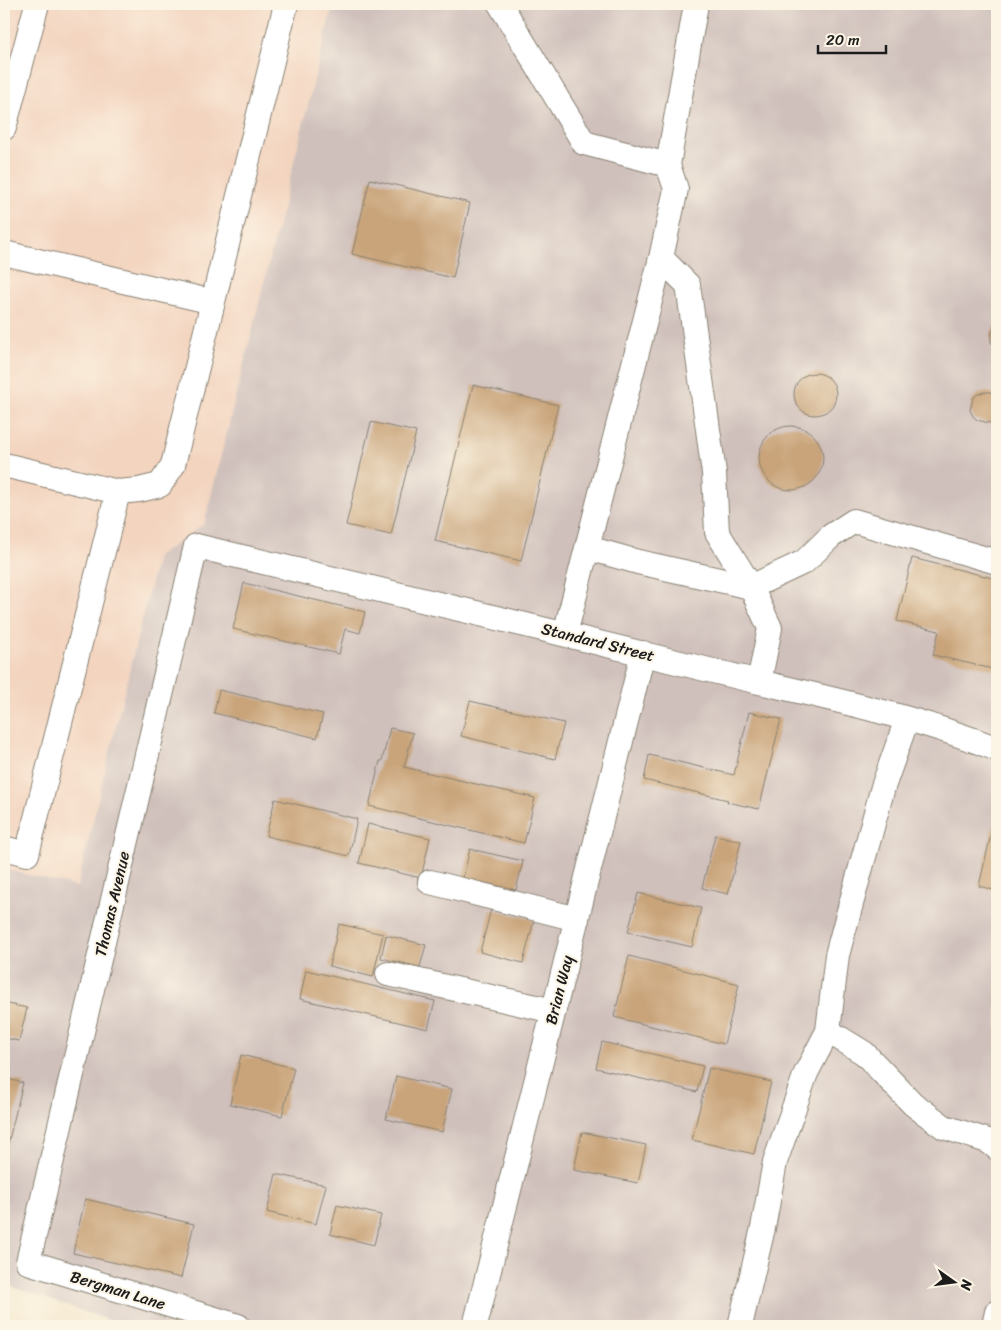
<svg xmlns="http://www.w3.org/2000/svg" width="1001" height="1330" font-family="Sriracha,sans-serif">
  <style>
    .built { fill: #f3d4bf }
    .industrial { fill: #cfc0bb }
    .building { fill: #c9a47a }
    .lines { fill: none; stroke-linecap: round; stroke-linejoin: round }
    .minor-casing { stroke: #888072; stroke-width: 26 }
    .minor { stroke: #fff; stroke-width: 24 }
    .labels { text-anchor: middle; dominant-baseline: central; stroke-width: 4; stroke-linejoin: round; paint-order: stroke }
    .street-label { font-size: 16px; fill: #1c1c1c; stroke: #fcf5e5 }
  </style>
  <rect width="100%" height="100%" fill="#fcf5e5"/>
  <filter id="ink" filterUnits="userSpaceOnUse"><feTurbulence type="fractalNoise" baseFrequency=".02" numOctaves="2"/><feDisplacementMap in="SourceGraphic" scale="10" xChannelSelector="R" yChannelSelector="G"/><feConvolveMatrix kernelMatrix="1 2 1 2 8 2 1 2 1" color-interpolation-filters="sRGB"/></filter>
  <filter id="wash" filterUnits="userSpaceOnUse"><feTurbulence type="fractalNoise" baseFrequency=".0096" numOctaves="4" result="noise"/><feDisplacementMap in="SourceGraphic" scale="20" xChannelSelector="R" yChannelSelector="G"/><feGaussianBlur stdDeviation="1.12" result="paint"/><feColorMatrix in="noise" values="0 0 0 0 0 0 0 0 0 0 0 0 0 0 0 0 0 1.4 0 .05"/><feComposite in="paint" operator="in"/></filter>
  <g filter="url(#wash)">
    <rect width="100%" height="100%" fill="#f3e5c9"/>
    <path class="built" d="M4,4H333L204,524L157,557L77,888L4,869Z"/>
    <path class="industrial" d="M333,4H997V1326H125L4,1284V869L77,887L157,557L204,524Z"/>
    <g id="blocks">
      <path class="building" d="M370,179L470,203L453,278L352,254Z
        M997,325V350L991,342V337L992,331Z
        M794 394a21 21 0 1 1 42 0a21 21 0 1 1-42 0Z
        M473,385L558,405L521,561L435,541Z
        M984,392H990L997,396V419L989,423L977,420L973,416L970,410L973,398L978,394Z
        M371,422L416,432L391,535L346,525Z
        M759 458a32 32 0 1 1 64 0a32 32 0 1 1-64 0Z
        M912,558L997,579V670L933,655L939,631L897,621Z
        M244,583L365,612L360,633L345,629L339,654L233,629Z
        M219,690L323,714L317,738L214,713Z
        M470,701L564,723L555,759L461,736Z
        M749,712L781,719L759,809L727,802L728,800L644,780L649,755L734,775Z
        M390,728L413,733L404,767L535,798L524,843L369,806L380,761H382Z
        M275,799L357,819L349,856L266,836Z
        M995,817L997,818V891L979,886Z
        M368,824L430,838L421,878L359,863Z
        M715,835L741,841L728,894L702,888Z
        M470,849L523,861L516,890L463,878Z
        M638,893L701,908L692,947L628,932Z
        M491,909L534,920L523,963L480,952Z
        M339,924L383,934L373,977L329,966Z
        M386,935L426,945L420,967L381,958Z
        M629,956L739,984L724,1044L614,1017Z
        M306,970L435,1001L428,1029L300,999Z
        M4,1003L27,1008L19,1041L4,1038Z
        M602,1042L703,1066L697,1092L596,1068Z
        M241,1055L294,1068L282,1116L230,1104Z
        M709,1068L771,1082L754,1154L692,1140Z
        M396,1076L452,1089L442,1132L386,1119Z
        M4,1078L23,1083L4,1160Z
        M582,1132L646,1145L638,1183L574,1170Z
        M276,1174L326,1185L316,1224L267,1212Z
        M85,1199L194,1224L181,1278L73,1253Z
        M337,1205L381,1215L374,1245L330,1234Z"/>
    </g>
  </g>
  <g filter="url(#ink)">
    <use href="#blocks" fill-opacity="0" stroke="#888072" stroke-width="1"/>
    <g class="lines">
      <g class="minor-casing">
        <path id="minor" d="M500,4L584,143L668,165L676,189L661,258L565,634
          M4,128L37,4
          M668,165L696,4
          M4,253L213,302
          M661,258L688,285L714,473L717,532L751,587L770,628L759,682
          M4,465L118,492
          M588,548L638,562L751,587L804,562L831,536L854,521L997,562
          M907,719L883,787L837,955L828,1031L864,1053L913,1104L944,1127L988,1141L997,1148
          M4,848L27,854L118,492L139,490L160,485L173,465L286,4
          M430,882L577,919
          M388,974L554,1011
          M238,1326L28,1262L196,546C368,587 541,628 713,671C808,694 906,713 997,749
          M475,1326L643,653
          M740,1326L763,1228L775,1162L806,1073L828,1031
          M994,1326L997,1312"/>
      </g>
      <use href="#minor" class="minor"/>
    </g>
  </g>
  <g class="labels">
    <g class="street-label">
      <text transform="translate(598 642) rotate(14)">Standard Street</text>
      <text transform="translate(112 904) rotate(-77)">Thomas Avenue</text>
      <text transform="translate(559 990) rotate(-76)">Brian Way</text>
      <text transform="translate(118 1290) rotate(17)">Bergman Lane</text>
    </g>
  </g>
  <rect width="1001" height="1330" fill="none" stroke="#fcf5e5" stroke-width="20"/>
  <g transform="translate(954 1282) rotate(104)" stroke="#fcf5e5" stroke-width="4" paint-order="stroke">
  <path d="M0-4L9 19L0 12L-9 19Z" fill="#1c1c1c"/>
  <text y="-8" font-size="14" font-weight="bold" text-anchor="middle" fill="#1c1c1c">N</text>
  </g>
  <path d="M818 45v8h68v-8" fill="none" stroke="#1c1c1c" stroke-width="2.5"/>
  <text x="826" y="45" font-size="15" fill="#1c1c1c" stroke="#fcf5e5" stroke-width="4" paint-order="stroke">20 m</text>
</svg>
